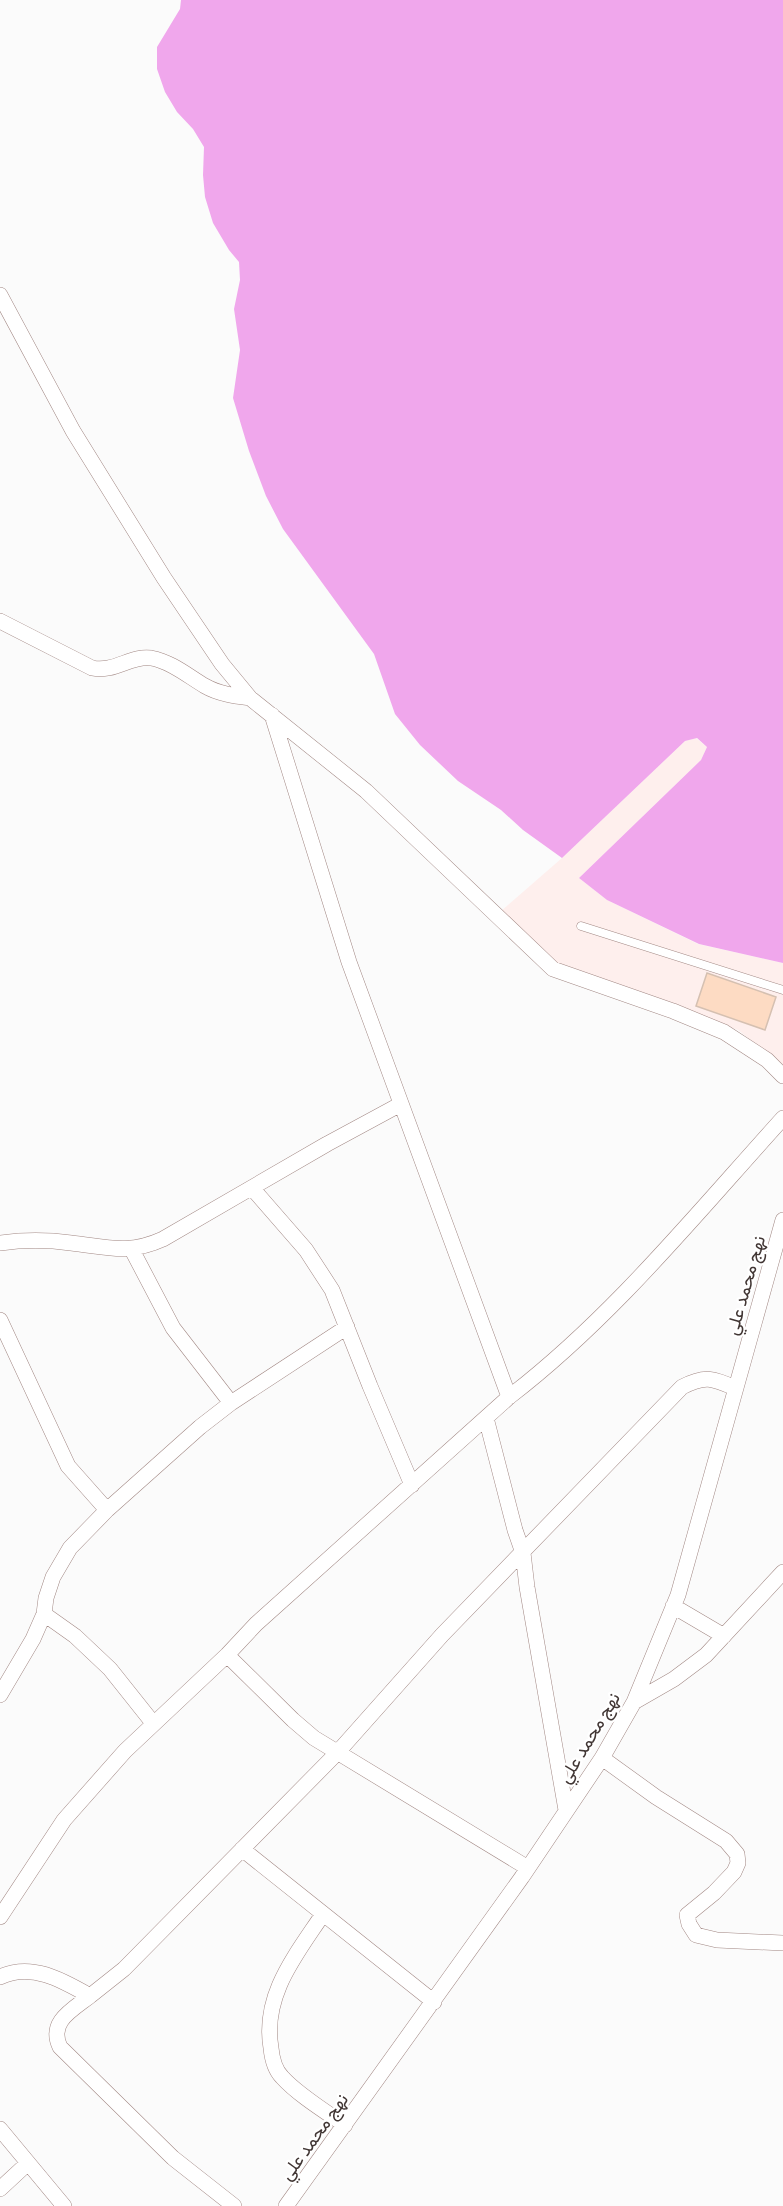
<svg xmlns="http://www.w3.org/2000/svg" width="783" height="2206" font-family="Literata,Vazirmatn,serif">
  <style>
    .built { fill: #feefed }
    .water { fill: #f0a7ec }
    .building { fill: #fddbc3; stroke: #d5c0b1; stroke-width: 1.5 }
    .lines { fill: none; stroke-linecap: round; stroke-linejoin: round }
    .service-casing { stroke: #a28884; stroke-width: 9 }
    .minor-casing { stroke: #a28884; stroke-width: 16 }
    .service { stroke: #fff; stroke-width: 8 }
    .minor { stroke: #fff; stroke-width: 15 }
    .labels { text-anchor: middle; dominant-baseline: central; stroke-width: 4.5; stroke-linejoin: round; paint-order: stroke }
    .street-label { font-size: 18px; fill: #413634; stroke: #fff }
  </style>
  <rect width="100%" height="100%" fill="#fbfbfb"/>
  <path class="built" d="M696,738L707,747L701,760L579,878L607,900L698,944L783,963V1065L738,1030L556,967L500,912L562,858L685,741Z"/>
  <path class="water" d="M181,0H783V963L699,944L607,900L579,878L701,760L707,747L697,738L685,741L562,858L523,830L501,810L458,781L420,745L395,714L374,654L283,529L266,496L249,451L233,398L240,350L234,309L240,280L239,262L229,250L213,223L205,197L203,175L204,147L193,129L177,112L165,92L157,69V47L180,9Z"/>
  <path class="building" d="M707,973L776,997L765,1030L696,1006Z"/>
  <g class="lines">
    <g class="service-casing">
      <path id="service" d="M581,926L783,990"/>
    </g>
    <g class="minor-casing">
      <path id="minor" d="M0,295L73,431L164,578L222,664L250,698L366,791L553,969L673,1011L724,1032L767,1060L783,1076
        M0,621L92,668C114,673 131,655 151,658C172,662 188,676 205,686C219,694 235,696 250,698
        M272,715L349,962L509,1397
        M252,1188L306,1250L332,1290L370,1386L412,1485
        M0,1243C22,1240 49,1240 71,1243C107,1247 128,1255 163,1239L327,1144L401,1104
        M131,1248L173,1328L231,1403
        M0,1320L68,1466L107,1510L200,1427L231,1403L347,1327
        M486,1418L515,1530L523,1553L527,1587L566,1810
        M673,1606L724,1636
        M44,1614L75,1636L110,1669L153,1723
        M227,1655L293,1720L314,1738L528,1868
        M0,1695L33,1639L44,1614L46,1598L53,1577L70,1548L107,1510
        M634,1702L674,1679L706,1655L783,1572
        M602,1758L656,1797L726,1841L737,1854L738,1863L734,1872L714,1893L687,1915L689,1924L696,1935L717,1940L783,1943
        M242,1849L434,2002
        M323,1914C296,1955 262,1995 271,2048C272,2058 275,2070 282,2077C297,2094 326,2112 345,2125
        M0,1917L64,1820L125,1751L227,1655L256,1624L509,1397C612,1318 696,1214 783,1118
        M0,1977C31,1962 62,1980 90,1996L124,1969L337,1753L442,1635L682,1387C705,1375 712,1378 735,1388
        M90,1996C72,2010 48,2022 60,2047L173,2158L234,2206
        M0,2129L64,2206
        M0,2189L28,2163
        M286,2206L522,1877L602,1758L634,1702L678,1595L783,1220"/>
    </g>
    <use href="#service" class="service"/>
    <use href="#minor" class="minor"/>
  </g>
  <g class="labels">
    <g class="street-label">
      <text transform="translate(744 1285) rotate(-74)">نهج محمد علي</text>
      <text transform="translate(588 1737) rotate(-59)">نهج محمد علي</text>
      <text transform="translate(313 2136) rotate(-54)">نهج محمد علي</text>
    </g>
  </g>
</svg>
